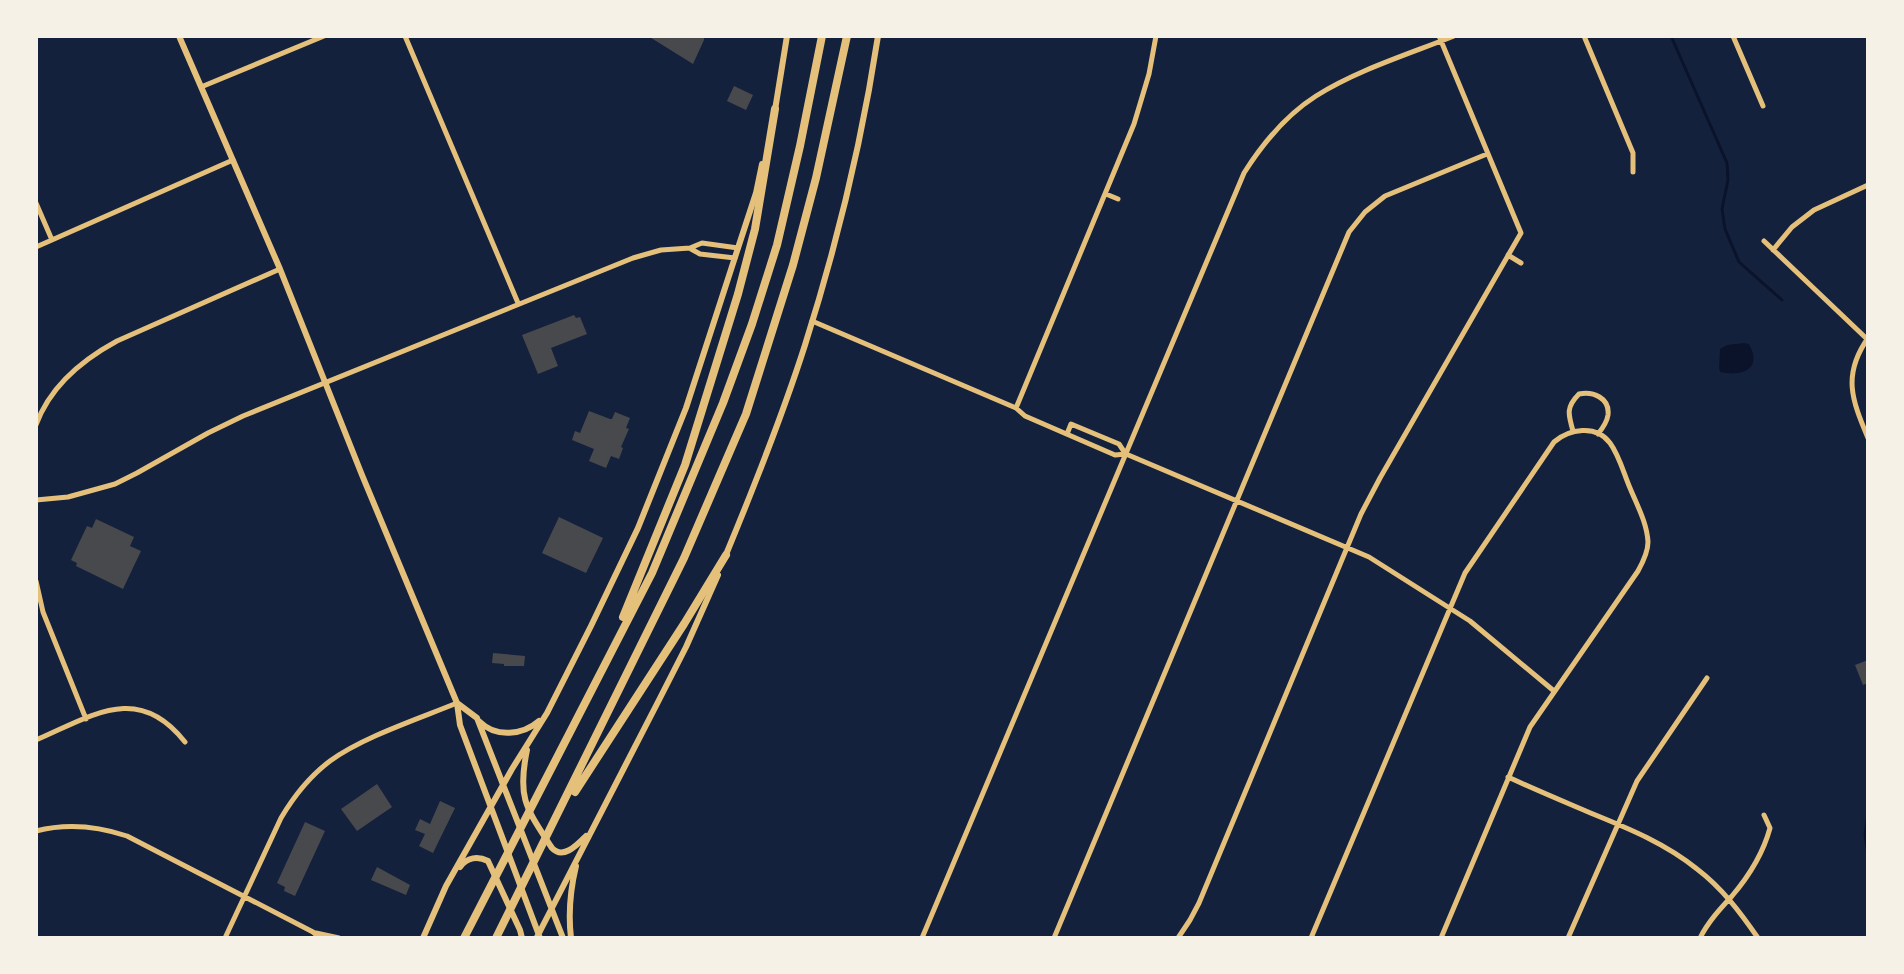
<svg xmlns="http://www.w3.org/2000/svg" width="1904" height="974" font-family="Ubuntu,sans-serif">
  <style>
    .water { fill: #0b132b }
    .lines { fill: none; stroke-linecap: round; stroke-linejoin: round }
    .stream { stroke: #0b132b; stroke-width: 3 }
    .building { fill: #48494c }
    .minor { stroke: #e5c07b; stroke-width: 5 }
    .secondary { stroke: #e5c07b; stroke-width: 6 }
    .motorway { stroke: #e5c07b; stroke-width: 8 }
  </style>
  <rect width="100%" height="100%" fill="#14213d"/>
  <path class="water" d="M1745,343L1749,344C1763,369 1742,377 1720,372L1719,368L1720,349L1727,345Z"/>
  <g class="lines">
    <path class="stream" d="M1671,36L1727,163L1728,180L1722,209L1725,229L1739,262L1782,300
      M1868,814L1865,835L1868,855"/>
  </g>
  <path class="building" d="M648,36H704V40L693,64Z
    M734,86L753,95L746,110L727,101Z
    M574,315L576,318L580,317L587,334L551,348L558,366L538,374L522,335Z
    M589,411L610,419H612L615,412L630,418L626,428L629,429L621,447L623,448L619,459L611,456L606,468L589,461L594,449L572,440L575,431L580,433Z
    M559,517L603,538L586,573L542,553Z
    M96,519L134,537L130,546L141,551L123,589L76,566L77,563L71,560L87,526L92,528Z
    M493,653L525,656L524,666H504V664L492,663Z
    M1868,660V683L1863,685L1855,665Z
    M377,784L392,807L357,831L341,809Z
    M440,801L455,808L433,853L419,846L425,834L415,830L420,819L430,824Z
    M305,822L325,831L295,896L284,891L285,887L277,883Z
    M377,867L410,885L406,895L371,880Z"/>
  <g class="lines">
    <path class="minor" d="M405,36L518,303
      M1584,36L1633,153V172
      M1733,36L1763,106
      M201,87L324,36
      M1106,194L1118,199
      M36,203L52,240
      M1764,241L1867,339
      M36,247L233,160
      M691,249L700,254L735,258
      M1773,250L1792,227L1814,210L1868,185
      M1508,255L1521,263
      M812,321L1016,408L1025,416L1115,455L1126,454L1369,557L1470,621L1554,691
      M1868,338C1842,375 1852,400 1868,438
      M1016,408L1134,124L1149,74L1156,36
      M36,425C50,386 82,360 117,341L280,269
      M1573,431C1568,414 1566,407 1579,394C1593,391 1610,398 1608,415C1607,422 1602,429 1598,434
      M1067,434L1071,424L1119,444L1125,453
      M36,500L68,497L115,484L137,473L208,433L243,416L633,258L661,250L690,248L702,243L738,248
      M36,581L43,612L86,719
      M36,740C92,716 138,682 185,742
      M1508,777C1536,790 1565,802 1593,814C1630,829 1666,844 1697,869C1722,888 1740,912 1758,938
      M36,831C67,823 97,826 127,836L313,932L320,938
      M316,933L339,938
      M225,938L281,818C294,796 310,776 330,761C363,737 418,719 457,703
      M922,938L1244,173C1263,143 1286,115 1316,96C1357,70 1409,54 1454,36
      M1054,938L1349,232L1365,212L1385,196L1487,154
      M1178,938L1190,920L1199,903L1361,514L1380,478L1521,233L1439,36
      M1311,938L1465,573L1554,442C1569,429 1596,424 1610,443C1619,455 1624,474 1630,488C1637,505 1647,523 1648,542C1648,552 1643,562 1638,571L1530,727L1441,938
      M1568,938L1637,781L1707,678
      M1700,938C1708,922 1720,909 1732,896C1749,876 1763,854 1770,828L1764,815"/>
    <path class="secondary" d="M179,36L280,269L362,475L457,703L460,725L540,938
      M775,110L787,36
      M725,557C754,487 782,417 805,345C837,244 862,141 878,36
      M457,703L477,718L563,938
      M480,722C496,738 523,735 539,721
      M527,750C517,798 526,808 552,848C563,860 577,845 586,836
      M460,867C467,857 478,856 488,861L520,930L522,938
      M537,937L659,700L686,647L718,575
      M423,938L446,886L512,769L547,713L591,626L638,528L686,408L738,248L756,193L762,164
      M571,938C568,913 570,891 576,866"/>
    <path class="motorway" d="M623,617L685,465L738,294L755,229L775,109
      M575,792L684,624L726,555
      M464,938L652,573L723,403L752,324L777,245L800,146L822,36
      M496,938L684,558L746,414L793,265L816,178L847,36"/>
  </g>
  <rect width="1904" height="974" fill="none" stroke="#f6f1e7" stroke-width="76"/>
</svg>
